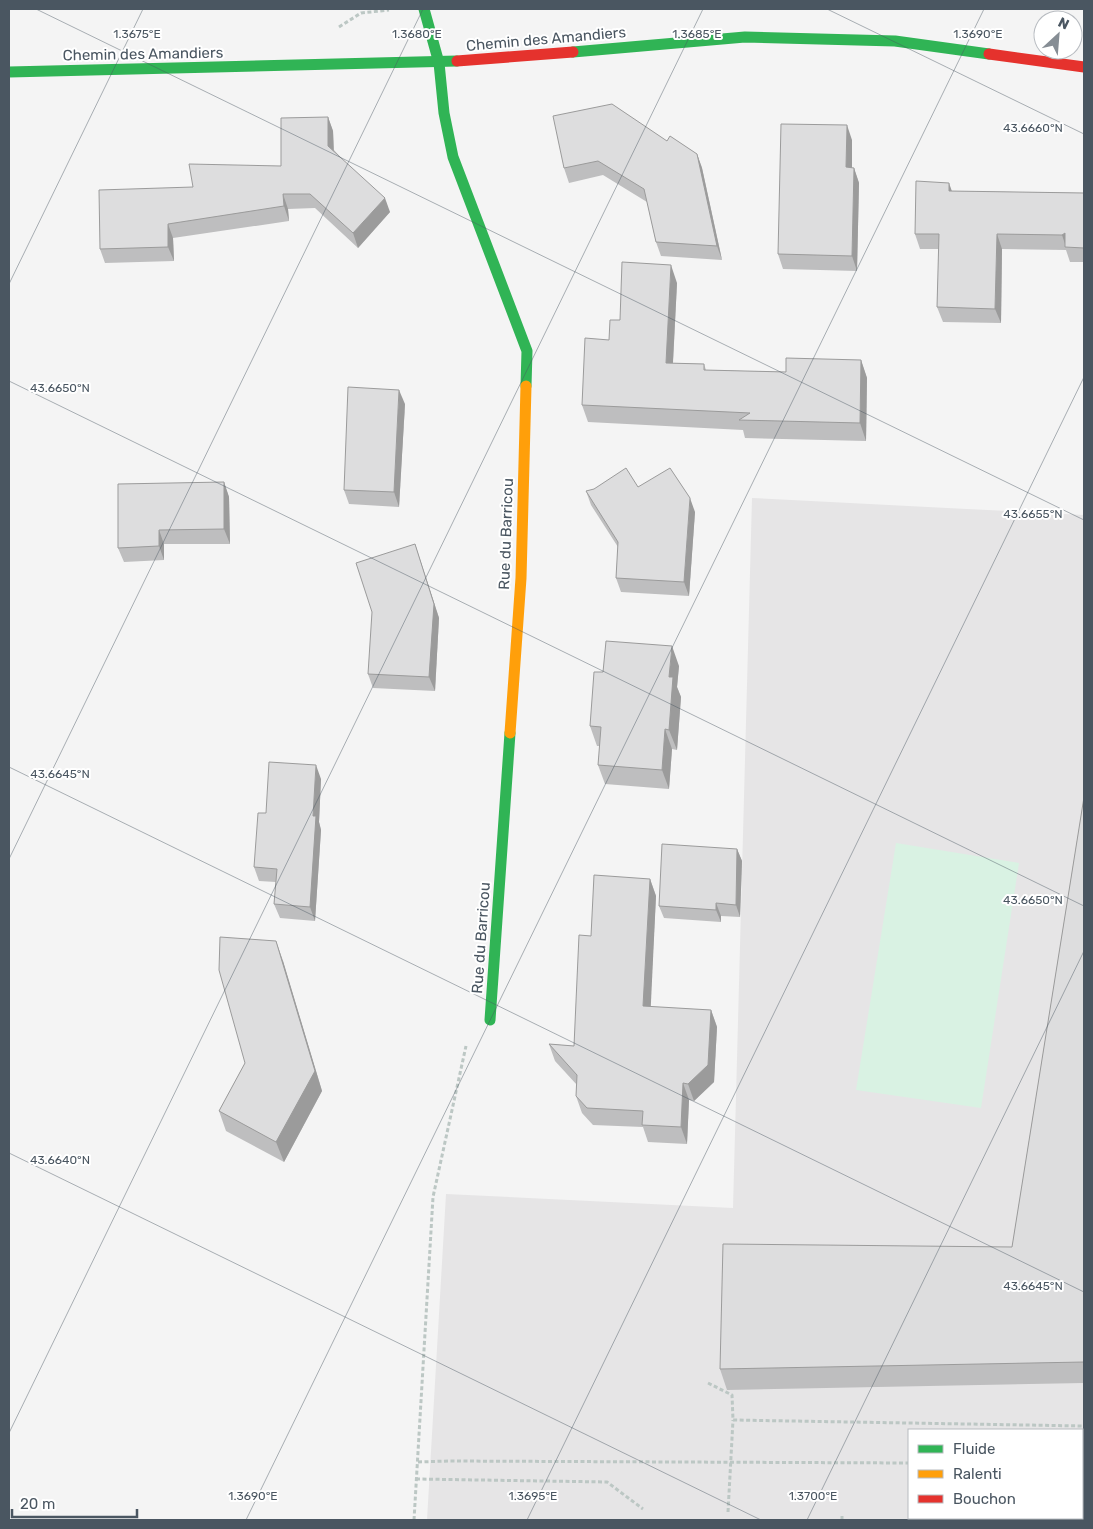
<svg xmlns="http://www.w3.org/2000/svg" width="1093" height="1529" viewBox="0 0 1093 1529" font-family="Rubik,sans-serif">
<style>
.education{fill:#e6e5e6;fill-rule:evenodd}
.green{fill:#d9f2e3}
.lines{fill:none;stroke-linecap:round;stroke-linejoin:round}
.path{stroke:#bcc7c4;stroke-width:3;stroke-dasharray:4 2.5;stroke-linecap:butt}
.lane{stroke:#ced0d2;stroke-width:21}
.fast{stroke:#30b455;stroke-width:11}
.slow{stroke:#ff9f0a;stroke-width:11}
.jam{stroke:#e5322d;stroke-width:11}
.wall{fill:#bebebf}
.shaded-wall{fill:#9b9b9b}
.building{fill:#ddddde;stroke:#9b9b9b}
.ticks{fill:none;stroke:#4a5661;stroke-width:1;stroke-opacity:0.45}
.labels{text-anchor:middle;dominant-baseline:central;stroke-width:4;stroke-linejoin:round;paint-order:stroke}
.street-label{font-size:15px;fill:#4a5661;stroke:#fff}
.ticks-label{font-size:12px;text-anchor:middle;fill:#4a5661;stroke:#fff;stroke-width:4;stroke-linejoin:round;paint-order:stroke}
</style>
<rect width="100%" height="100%" fill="#f4f4f4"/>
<path class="education" d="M 752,498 L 1084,515 L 1084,1520 L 427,1520 L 446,1194 L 733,1208 ZM 909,1430 L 1082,1430 L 1082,1518 L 909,1518 Z"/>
<polygon class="green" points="896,843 1019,863 981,1108 856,1090"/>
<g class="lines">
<g class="path">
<polyline points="339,27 361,13 389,10"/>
<polyline points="708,1383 732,1395 733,1420 1084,1426"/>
<polyline points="418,1462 449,1461 909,1463"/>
<polyline points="1082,1465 1084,1465"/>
<polyline points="416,1479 607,1482 643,1509"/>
<polyline points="728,1512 733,1420"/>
<polyline points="414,1520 433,1197 466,1046"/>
<polyline points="842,1520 842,1514"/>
</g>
<polyline class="lane" points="1037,1518 1037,1520"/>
<g class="fast">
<polyline points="424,9 439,63 444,113 453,157 527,351 526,386"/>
<polyline points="573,52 745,37 895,41 989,54"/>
<polyline points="9,72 457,61"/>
<polyline points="490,1020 510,733"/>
</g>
<polyline class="slow" points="510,733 521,578 526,386"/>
<g class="jam">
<polyline points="989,54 1084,67"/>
<polyline points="457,61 573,52"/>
</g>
</g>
<g class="wall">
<polygon points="328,117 333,131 334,150 390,212 358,248 315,208 288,209 289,221 173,238 174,261 105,263 100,249 193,187 281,166"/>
<polygon points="852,140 852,168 854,168 859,183 857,271 783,269 778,254"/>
<polygon points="667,141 697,154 702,168 722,260 661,256 656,242 647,202 603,175 569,183 564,168"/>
<polygon points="952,191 1084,193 1084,262 1070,262 1066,250 1002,249 1001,323 943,322 937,307 939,249 920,249 915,234"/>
<polygon points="677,283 673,363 704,364 706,370 786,372 861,360 867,378 866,441 745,438 743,430 588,422 582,405 609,340 620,320"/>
<polygon points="405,404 399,507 349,504 344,490"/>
<polygon points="224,482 229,497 230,544 164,544 164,560 124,562 118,548"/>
<polygon points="638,487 695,512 689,596 621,592 616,578 618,547 591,505 586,491"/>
<polygon points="415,544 439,618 435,691 373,688 368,674"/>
<polygon points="679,666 677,687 681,697 677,750 672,749 669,789 605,784 598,765 600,746 597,746 590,726 603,672"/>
<polygon points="321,779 319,822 321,830 315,921 280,918 274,904 276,882 259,881 254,867 266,813"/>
<polygon points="1084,797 1084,1383 727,1390 720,1369 1012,1247"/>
<polygon points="737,849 742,861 740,917 721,916 721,922 664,918 659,906"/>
<polygon points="650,879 656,896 650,1007 711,1010 717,1027 714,1082 694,1101 689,1100 687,1144 648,1142 643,1127 593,1125 582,1113 576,1096 577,1085 555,1061 549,1044 574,1046 591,936"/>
<polygon points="283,961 322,1091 284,1162 226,1131 219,1111 245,1063"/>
</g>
<g class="shaded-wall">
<polygon points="328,117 333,131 334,160 328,146"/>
<polygon points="847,125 852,140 852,182 846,167"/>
<polygon points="697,154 702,168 722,260 717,246"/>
<polygon points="854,168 859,183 857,271 852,256"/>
<polygon points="949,183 954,197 949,191"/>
<polygon points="283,194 288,209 289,221 284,206"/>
<polygon points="385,198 390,212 358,248 353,233"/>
<polygon points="168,224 173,238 174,261 168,247"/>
<polygon points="1065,233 1066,247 1062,235"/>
<polygon points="997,234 1002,249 1001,323 995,309"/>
<polygon points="671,265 677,283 672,380 666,363"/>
<polygon points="861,360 867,378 866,441 860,423"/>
<polygon points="399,390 405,404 399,507 394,492"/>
<polygon points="224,482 229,497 230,544 224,529"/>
<polygon points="690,498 695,512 689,596 684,582"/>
<polygon points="159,530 164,544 164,560 159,546"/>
<polygon points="415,544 439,618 435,691 429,677"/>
<polygon points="672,646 679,666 677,687 681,697 677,750 669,730 669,677"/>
<polygon points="665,729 672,749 669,789 662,770"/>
<polygon points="316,765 321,779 319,822 321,830 315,921 310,907 313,816"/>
<polygon points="737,849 742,861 740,917 736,905"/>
<polygon points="650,879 656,896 650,1023 643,1006"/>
<polygon points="716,903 721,916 721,922 716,910"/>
<polygon points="276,941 283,961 322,1091 284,1162 276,1142"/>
<polygon points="711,1010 717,1027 714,1082 694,1101 688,1084"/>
<polygon points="683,1083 689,1100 687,1144 681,1127"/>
</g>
<g class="building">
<polygon points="612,104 667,141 670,136 697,154 717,246 656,242 644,189 598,161 564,168 553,116"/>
<polygon points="328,117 328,146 385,198 353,233 310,194 283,194 284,206 168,224 168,247 100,249 99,190 193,187 189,164 281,166 281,118"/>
<polygon points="781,124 847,125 846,167 854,168 852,256 778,254"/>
<polygon points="916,181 949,183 949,191 1084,193 1084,248 1065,247 1065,233 1062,235 997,234 995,309 937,307 939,234 915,234"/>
<polygon points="622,262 671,265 666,363 704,364 704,370 786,372 786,358 861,360 860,423 739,420 750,413 582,405 585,338 609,340 610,320 620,320"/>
<polygon points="348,387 399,390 394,492 344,490"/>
<polygon points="626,468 638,487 670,468 690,498 684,582 616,578 618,542 586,491 594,489"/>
<polygon points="224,482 224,529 159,530 159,546 118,548 118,484"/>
<polygon points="415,544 434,604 429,677 368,674 372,612 356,563"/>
<polygon points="606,641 672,646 669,677 673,677 669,730 665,729 662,770 598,765 601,727 590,726 594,672 603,672"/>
<polygon points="269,762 316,765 313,816 316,816 310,907 274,904 277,869 254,867 258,813 266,813"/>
<polygon points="1084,797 1084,1362 720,1369 723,1244 1012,1247"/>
<polygon points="662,844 737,849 736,905 716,903 716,910 659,906"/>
<polygon points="594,875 650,879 643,1006 711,1010 708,1065 688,1084 683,1083 681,1127 642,1125 643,1111 587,1108 576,1096 577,1075 549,1044 574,1046 579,935 591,936"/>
<polygon points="220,937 276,941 315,1071 276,1142 219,1111 245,1063 219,970"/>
</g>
<path class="ticks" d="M 36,9 L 1084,520M 827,9 L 1084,134M 9,284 L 143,9M 9,381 L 1084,906M 9,767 L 1084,1292M 9,859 L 423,9M 9,1153 L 761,1520M 9,1433 L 703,9M 246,1520 L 984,9M 527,1520 L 1084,377M 807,1520 L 1084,951"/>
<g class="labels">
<g class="street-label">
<text transform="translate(546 39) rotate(-5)">Chemin des Amandiers</text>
<text transform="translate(143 54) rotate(-1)">Chemin des Amandiers</text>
<text transform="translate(506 534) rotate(-88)">Rue du Barricou</text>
<text transform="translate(481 938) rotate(-86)">Rue du Barricou</text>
</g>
</g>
<g class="ticks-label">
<text x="137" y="38">1.3675°E</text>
<text x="417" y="38">1.3680°E</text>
<text x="697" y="38">1.3685°E</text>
<text x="978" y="38">1.3690°E</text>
<text x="1033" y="132">43.6660°N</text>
<text x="60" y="392">43.6650°N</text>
<text x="1033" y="518">43.6655°N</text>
<text x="60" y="778">43.6645°N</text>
<text x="1033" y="904">43.6650°N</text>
<text x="60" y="1164">43.6640°N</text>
<text x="1033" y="1290">43.6645°N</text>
<text x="253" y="1500">1.3690°E</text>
<text x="533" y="1500">1.3695°E</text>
<text x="813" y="1500">1.3700°E</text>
</g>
<rect width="1093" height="1529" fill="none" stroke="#4a5661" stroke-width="20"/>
<rect x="908" y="1429" width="175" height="90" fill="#ffffff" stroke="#b7bbc0"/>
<rect x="918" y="1445" width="25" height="8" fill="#30b455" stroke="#b7bbc0"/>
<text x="953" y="1454" font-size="15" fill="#4a5661">Fluide</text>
<rect x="918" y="1470" width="25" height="8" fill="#ff9f0a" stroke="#b7bbc0"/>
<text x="953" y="1479" font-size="15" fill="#4a5661">Ralenti</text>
<rect x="918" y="1495" width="25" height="8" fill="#e5322d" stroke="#b7bbc0"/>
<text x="953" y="1504" font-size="15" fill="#4a5661">Bouchon</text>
<g transform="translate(1058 35) rotate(26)"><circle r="24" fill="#ffffff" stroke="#b7bbc0"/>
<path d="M0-4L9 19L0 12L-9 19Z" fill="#868d94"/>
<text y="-8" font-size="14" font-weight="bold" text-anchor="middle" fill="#4a5661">N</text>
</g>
<path d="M12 1509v8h125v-8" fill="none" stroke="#4a5661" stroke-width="2.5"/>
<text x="20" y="1509" font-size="15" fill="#4a5661" stroke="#ffffff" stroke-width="4" paint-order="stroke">20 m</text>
</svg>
